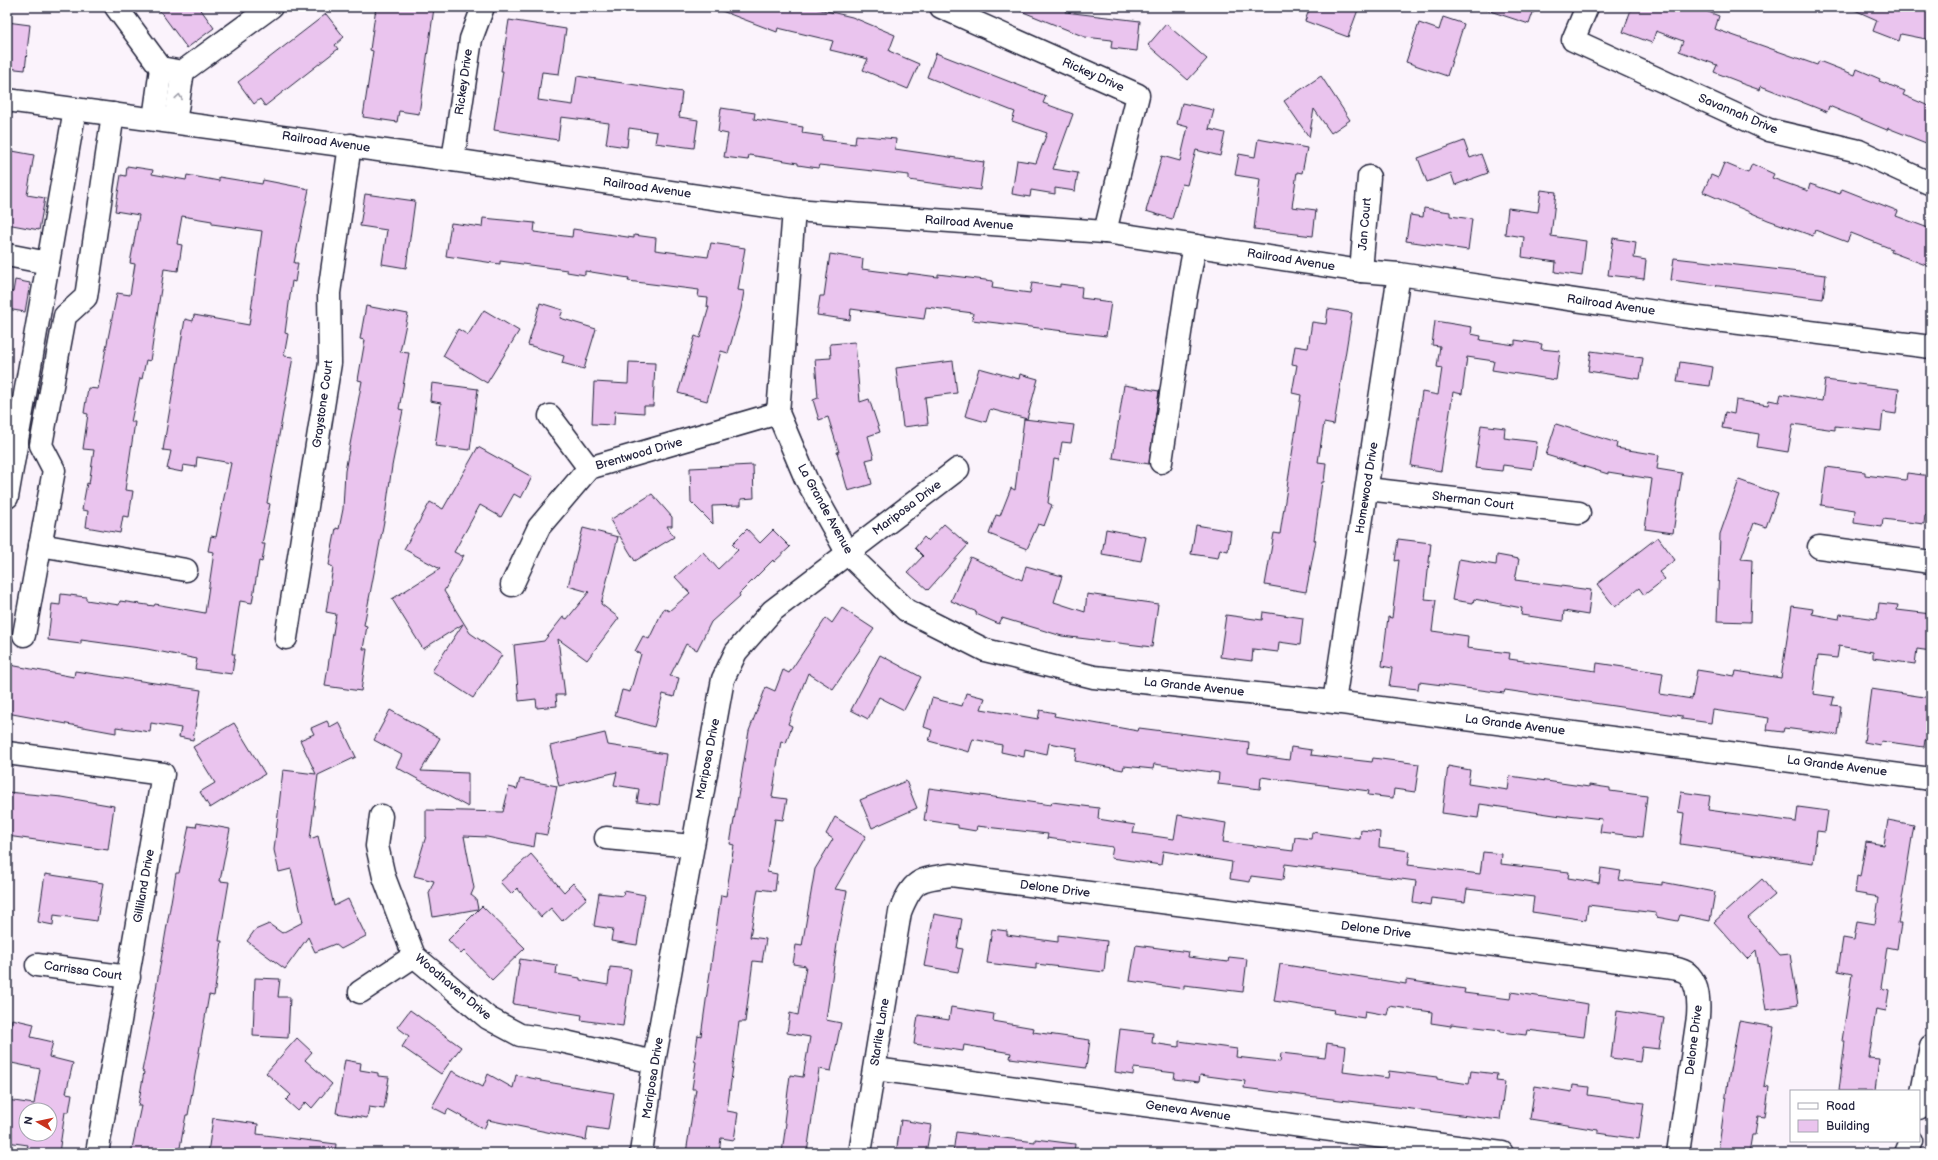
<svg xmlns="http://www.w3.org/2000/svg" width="1938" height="1160" viewBox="0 0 1938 1160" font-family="'Balsamiq Sans',sans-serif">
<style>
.building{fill:#eac4ee;stroke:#22223b;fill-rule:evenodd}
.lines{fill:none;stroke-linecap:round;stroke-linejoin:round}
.minor-casing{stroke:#22223b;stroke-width:25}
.minor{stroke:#fff;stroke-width:22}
.oneway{stroke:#9c9ca7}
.labels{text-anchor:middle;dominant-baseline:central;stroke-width:3.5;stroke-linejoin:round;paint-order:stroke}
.street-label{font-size:12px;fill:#22223b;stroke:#fff}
</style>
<rect width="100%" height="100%" fill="#fbf3fc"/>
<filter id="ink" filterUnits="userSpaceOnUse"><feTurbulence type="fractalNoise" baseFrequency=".025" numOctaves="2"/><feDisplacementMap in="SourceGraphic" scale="8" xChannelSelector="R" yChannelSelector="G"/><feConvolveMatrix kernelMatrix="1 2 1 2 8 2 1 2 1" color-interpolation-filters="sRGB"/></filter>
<g filter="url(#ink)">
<g class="building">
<polygon points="157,7 199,7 214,28 187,48"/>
<polygon points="376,7 434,8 419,114 399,111 397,122 363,117 373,51 370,50"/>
<polygon points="714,7 810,7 852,17 895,35 889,51 919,64 908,89 863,70 868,59 830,50 833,41 778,28 777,32 714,8"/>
<polygon points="1011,7 1067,7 1065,12 1140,21 1137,51 1111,48 1112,40 1085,37"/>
<polygon points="1310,7 1359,7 1348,37 1305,21"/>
<polygon points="1488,7 1535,7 1529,24 1487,10"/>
<polygon points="1632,7 1695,7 1719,16 1715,29 1817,65 1819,61 1855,75 1857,69 1880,79 1879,81 1905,91 1903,95 1931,107 1931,131 1926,143 1888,128 1887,130 1829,106 1827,112 1761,86 1760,90 1740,83 1740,82 1714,72 1717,65 1679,51 1683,41 1656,31 1652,43 1623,32"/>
<polygon points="1848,7 1919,7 1931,9 1931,40 1901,34 1899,41 1873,31 1877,20"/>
<polygon points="326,14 344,37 335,45 338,49 265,106 260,99 254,104 238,82"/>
<polygon points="1443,17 1464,24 1447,76 1406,62 1419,23 1439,30"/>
<polygon points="509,20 566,29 559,74 542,72 538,100 573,105 577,76 682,92 679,117 698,120 694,148 655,143 657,132 629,128 627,147 606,144 609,123 561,117 558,140 494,130 503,71 501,71"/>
<polygon points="7,22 30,25 25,70 7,68"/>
<polygon points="1166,24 1207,59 1188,80 1148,45"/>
<polygon points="936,53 1046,96 1043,103 1073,114 1053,169 1078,173 1075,191 1055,188 1055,194 1031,190 1030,197 1012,194 1017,160 1036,163 1047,133 1012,121 1015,112 927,77"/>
<polygon points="1321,76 1350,120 1331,133 1314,109 1309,137 1284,101"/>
<polygon points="1182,103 1214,110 1209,129 1225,133 1220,156 1196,150 1187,185 1182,184 1172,219 1146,211 1162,156 1180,161 1188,127 1177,124"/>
<polygon points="721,108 755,113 754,119 803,127 802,133 823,136 822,140 855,144 856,135 896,139 895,149 984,162 980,190 909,180 909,175 819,165 818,168 798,165 798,163 749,155 748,160 724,157 728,134 718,132"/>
<polygon points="1258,139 1307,148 1302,173 1297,172 1292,207 1316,210 1313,236 1254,229 1260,179 1235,175 1239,154 1255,157"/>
<polygon points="1464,141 1470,158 1481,154 1488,173 1455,185 1451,173 1427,182 1418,158"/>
<polygon points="7,150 34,155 27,195 45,198 39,230 7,224"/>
<polygon points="1724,163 1748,173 1752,164 1774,174 1772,178 1808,191 1810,184 1840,194 1842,189 1898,211 1896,216 1931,229 1931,267 1891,252 1892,249 1851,233 1847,242 1815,230 1813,236 1768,220 1703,192 1711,175 1718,178"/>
<polygon points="127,166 153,170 152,174 186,180 187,175 219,181 219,177 262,184 263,180 309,189 294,263 298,263 295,282 292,281 285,333 288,334 284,356 293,357 267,503 270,504 262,544 265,544 262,562 259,561 252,603 240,601 232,654 235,654 232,674 195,669 197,659 147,649 81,640 81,644 48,640 52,604 60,605 61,594 86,597 86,600 119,605 120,601 154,606 155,604 205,613 214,552 208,551 211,536 216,537 231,463 197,457 196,467 183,465 182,472 167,469 171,451 163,450 185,319 193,321 194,315 249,325 262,231 212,224 212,221 182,216 177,244 182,245 178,271 164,269 150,361 146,360 142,379 140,378 131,422 135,422 125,490 133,491 129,517 123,516 120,533 86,527 88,511 82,510 87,483 89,484 94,450 83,449 88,414 84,413 88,388 98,389 117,293 130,295 135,264 130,263 139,215 115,211 121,175 126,176"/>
<polygon points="1541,190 1556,192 1551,236 1586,241 1582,276 1555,272 1556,262 1522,257 1524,237 1505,234 1508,208 1538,212"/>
<polygon points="365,194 415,201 406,268 382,264 387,230 360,226"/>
<polygon points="1424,208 1450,212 1450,216 1472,219 1468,250 1406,241 1410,215 1423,217"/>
<polygon points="483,218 535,223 534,232 572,237 573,229 634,238 634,235 656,238 655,250 708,257 711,243 745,248 738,290 744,291 741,309 728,353 721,351 707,401 678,393 695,336 700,338 709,307 707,307 708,298 698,297 699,290 628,281 629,278 585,271 585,275 567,272 567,270 500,261 500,264 446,256 451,223 482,227"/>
<polygon points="1613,238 1636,242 1634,258 1646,260 1644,279 1608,275"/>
<polygon points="830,254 863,259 862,269 908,275 908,273 938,277 938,274 993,281 992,288 1030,293 1032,283 1060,287 1060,284 1082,287 1081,298 1111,302 1106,336 972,320 973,313 926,307 924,319 851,309 850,320 817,315 820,296 824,296"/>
<polygon points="1674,258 1826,275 1823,299 1671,280"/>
<polygon points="15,280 30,283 25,312 7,309 7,291 13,292"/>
<polygon points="540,303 563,310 560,318 596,329 584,369 562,363 564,356 528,345"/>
<polygon points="366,306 408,314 400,352 409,353 399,409 403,410 392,466 385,516 364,625 367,626 363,649 367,649 361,691 325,686 336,614 326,612 333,567 329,565 336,528 339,529 343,509 345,471 362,381 358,380 365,340 360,339"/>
<polygon points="1328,309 1352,313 1334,425 1324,423 1318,462 1326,463 1324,482 1322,482 1314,540 1316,540 1306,592 1265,585 1274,533 1280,534 1301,395 1292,393 1297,365 1292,364 1295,346 1308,348 1312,322 1326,324"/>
<polygon points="484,310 519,331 487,383 443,356 458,329 468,335"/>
<polygon points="1435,321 1472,327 1471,334 1481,336 1480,340 1515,345 1515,340 1542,344 1541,349 1560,351 1556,380 1492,370 1494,361 1467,357 1462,394 1453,392 1441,471 1411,466 1422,392 1438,395 1442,368 1437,367 1440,346 1432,345"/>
<polygon points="855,342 860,402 869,399 880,432 868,436 874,458 866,460 872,484 848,491 837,452 839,452 828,417 819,420 813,400 818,398 815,359 831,358 830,344"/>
<polygon points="1591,351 1643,358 1640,379 1588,371"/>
<polygon points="953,361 957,393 925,397 928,424 903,427 896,368"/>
<polygon points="629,362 655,363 653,406 644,406 644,413 615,411 614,425 592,424 594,382 628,384"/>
<polygon points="1680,362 1713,367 1710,386 1677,382"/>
<polygon points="979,368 1019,379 1020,374 1038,379 1027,419 990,409 986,422 965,416"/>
<polygon points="1825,380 1899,389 1896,414 1883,412 1881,431 1835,426 1835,430 1793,424 1788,452 1757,447 1759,434 1722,428 1725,412 1734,414 1736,400 1768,405 1769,400 1779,402 1781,394 1822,401"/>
<polygon points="432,383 478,389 470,450 435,446 441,403 430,401"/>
<polygon points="1124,385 1159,391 1149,464 1113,458"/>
<polygon points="1024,419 1074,425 1071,443 1062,442 1059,460 1054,459 1048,503 1052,505 1044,526 1038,524 1027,549 989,534 996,515 1000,516 1011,488 1015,490"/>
<polygon points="1556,424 1617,443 1616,448 1659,455 1657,469 1682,473 1673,533 1645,529 1652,479 1608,472 1608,474 1546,455"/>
<polygon points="1481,425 1505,428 1504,438 1537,442 1533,469 1503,465 1502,471 1475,468"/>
<polygon points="478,447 532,477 521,498 514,494 501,517 480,505 454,552 462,556 464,555 444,591 470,633 502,655 473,698 432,671 463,624 423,649 392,599 440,569 404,549 430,502 443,509"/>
<polygon points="753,465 754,498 741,499 741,505 712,506 713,524 691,502 690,468"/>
<polygon points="1826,467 1865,472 1865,475 1906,480 1907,473 1931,476 1931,516 1925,515 1924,524 1883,519 1882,527 1854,523 1855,510 1821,505"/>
<polygon points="1739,480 1778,494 1766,527 1754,523 1741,559 1752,560 1750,622 1717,621 1720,534"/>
<polygon points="652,494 672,517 672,526 667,526 674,537 635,561 610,520"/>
<polygon points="944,524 968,545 928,590 908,572 923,556 915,548 924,537 928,541"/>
<polygon points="1196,525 1231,531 1228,551 1220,549 1218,558 1191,554"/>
<polygon points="583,528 618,537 601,604 619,618 587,660 558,639 565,695 556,695 557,706 537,708 536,699 519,701 514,645 544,641 563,617 567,619 589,592 568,586"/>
<polygon points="747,529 760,543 773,530 790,547 774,562 773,560 739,594 740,596 711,622 697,650 686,644 670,676 679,678 674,697 663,694 654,727 615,716 622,690 630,692 641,654 635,651 643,636 649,639 664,608 669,611 690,593 675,577 703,552 718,569 738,550 732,544"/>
<polygon points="1106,529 1146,537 1141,561 1102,554"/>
<polygon points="1658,537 1675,560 1659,572 1665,579 1644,595 1639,588 1615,607 1597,584"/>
<polygon points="1398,539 1431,543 1425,599 1436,600 1432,631 1468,636 1467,648 1510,653 1509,659 1596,671 1597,663 1663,673 1660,694 1692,699 1697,670 1735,676 1736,671 1781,678 1792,606 1813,609 1812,614 1839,619 1840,614 1877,619 1879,603 1898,605 1897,610 1931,614 1931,651 1917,649 1915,664 1873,658 1873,652 1839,646 1837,658 1818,656 1813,694 1834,697 1832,705 1841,706 1838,735 1784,728 1783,732 1767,730 1769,718 1713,710 1711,723 1682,719 1682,716 1505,690 1504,693 1419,682 1418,689 1389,686 1392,668 1382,666 1388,617 1392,618 1399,560 1395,561"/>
<polygon points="1497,555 1519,559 1515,580 1591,590 1588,615 1564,611 1563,621 1521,615 1522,608 1474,599 1473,603 1452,600 1459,559 1496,565"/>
<polygon points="970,557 1022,580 1026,566 1062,576 1054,602 1085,612 1087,594 1158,604 1152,647 1062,636 1002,618 999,624 976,614 977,612 951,601"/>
<polygon points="842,608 874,629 833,689 808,673 788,724 792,726 786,743 781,741 772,797 787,799 783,820 775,819 767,872 777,874 775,891 758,889 750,937 766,939 762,962 753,961 745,1022 739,1022 727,1111 738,1113 734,1140 721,1138 719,1153 686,1153 696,1089 692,1089 696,1062 694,1061 698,1035 701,1036 721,895 726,896 734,845 730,844 749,731 766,687 775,691 783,670 789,673 826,618 832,623"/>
<polygon points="1263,612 1303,618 1300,645 1279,642 1278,652 1253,649 1252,661 1220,657 1226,615 1262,620"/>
<polygon points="880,655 921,677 904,710 879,697 868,719 851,710"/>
<polygon points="10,665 74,677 75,671 201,690 193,740 179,737 181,728 151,723 150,732 116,727 116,733 7,713 7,681"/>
<polygon points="1871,689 1931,698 1931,741 1925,740 1924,747 1881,741 1880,745 1864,742"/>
<polygon points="966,693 985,698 981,709 1038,719 1040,710 1055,713 1054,716 1138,731 1139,728 1249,742 1248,754 1289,760 1291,747 1312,750 1311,755 1372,762 1373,758 1419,764 1415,792 1394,789 1393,798 1368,795 1369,791 1261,777 1260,789 1218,784 1219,773 1154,764 1153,769 1124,766 1123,770 1075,761 1077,748 1049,743 1047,754 1025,749 1024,757 1001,752 1002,745 973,739 969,752 929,741 932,730 924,727 932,698 962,706"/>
<polygon points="390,710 440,738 421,771 468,773 468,807 396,767 402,755 374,740"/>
<polygon points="327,721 330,727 339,722 356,757 318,775 310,839 318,836 334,906 348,899 366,936 341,949 335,944 315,952 308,937 285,969 247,941 255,930 269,924 282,933 303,922 291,869 279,872 274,850 283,770 316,774 300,740 314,734 311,728"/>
<polygon points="234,723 265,774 210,808 200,792 215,783 193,747"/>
<polygon points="605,733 608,745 666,754 659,805 637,802 639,789 614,785 617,772 559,786 550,746"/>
<polygon points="1448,766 1470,770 1468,784 1508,790 1510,776 1589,787 1589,785 1610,788 1610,791 1647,796 1642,837 1600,832 1602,819 1568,815 1568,817 1480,804 1478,818 1442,813"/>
<polygon points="520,779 557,786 547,835 536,833 534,847 487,837 464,836 474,888 471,895 476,899 478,909 433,917 429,893 434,881 414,876 426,836 426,810 503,812 509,787 517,789"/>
<polygon points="906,781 917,808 872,828 860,800"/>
<polygon points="929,788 1051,805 1052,802 1099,808 1098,819 1135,825 1133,833 1174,839 1178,815 1226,823 1223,842 1293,851 1295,837 1311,839 1312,832 1360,839 1361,830 1380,832 1379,847 1410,851 1408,865 1480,874 1483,852 1502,854 1501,864 1569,872 1568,878 1599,883 1601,868 1621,871 1619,880 1662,885 1662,882 1715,892 1710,921 1680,915 1678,921 1656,917 1656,913 1588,905 1586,920 1532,912 1534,897 1467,889 1465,902 1431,898 1430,905 1413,902 1416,881 1285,864 1283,880 1251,876 1250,882 1230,879 1232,862 1163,851 1161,865 1111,858 1113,847 1047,838 1048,834 977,826 976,831 958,828 958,825 924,820"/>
<polygon points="7,792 62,797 114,806 108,850 7,836"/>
<polygon points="1681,792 1710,796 1708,810 1796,822 1798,807 1828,811 1825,832 1817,831 1813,863 1680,844 1684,813 1678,812"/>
<polygon points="835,817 866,836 835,889 847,891 838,937 826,1020 841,1023 831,1071 819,1069 807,1153 782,1153 786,1123 784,1122 790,1075 803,1077 810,1037 787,1033 790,1013 798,1015 806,966 793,964 796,945 802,946 815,869 833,839 826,834"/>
<polygon points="1888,820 1914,825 1898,924 1901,924 1897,949 1887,947 1881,988 1889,990 1886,1011 1876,1009 1869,1058 1879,1059 1875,1091 1839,1091 1845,1041 1842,1041 1852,974 1838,971 1843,938 1854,940 1857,921 1875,924 1879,897 1855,893 1857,876 1860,877 1866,842 1884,845"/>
<polygon points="197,823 230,829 220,881 229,882 219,941 222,941 214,996 209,995 188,1115 186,1115 179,1153 131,1153 141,1106 138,1106 144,1072 142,1071 154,1012 152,1012 176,873 179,873 189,826 196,827"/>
<polygon points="531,854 564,892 573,883 587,898 562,921 551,908 541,917 517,888 511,894 500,882"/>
<polygon points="45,874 103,883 97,921 54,915 53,925 38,922"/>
<polygon points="1762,879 1775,895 1748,918 1780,955 1790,954 1798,1005 1766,1010 1756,950 1747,959 1714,922"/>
<polygon points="624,891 645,895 637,945 611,941 613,929 594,926 599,893 623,896"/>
<polygon points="482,906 525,948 492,980 464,951 461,954 448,940"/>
<polygon points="934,914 962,919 957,948 963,949 958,972 924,966"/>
<polygon points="992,929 1007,931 1007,935 1058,942 1058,935 1107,941 1104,972 1036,964 1036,969 987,963"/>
<polygon points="1136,945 1189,952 1188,957 1228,962 1229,957 1247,959 1243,992 1184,985 1184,989 1130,981"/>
<polygon points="520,959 557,965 556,974 580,978 580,980 608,985 610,967 631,969 623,1026 581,1020 582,1015 513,1004"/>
<polygon points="1280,964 1406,984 1406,980 1465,989 1464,993 1510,999 1511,992 1588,1004 1584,1037 1527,1030 1526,1035 1500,1032 1501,1030 1451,1024 1451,1026 1431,1023 1432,1012 1389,1006 1387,1015 1365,1011 1364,1018 1333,1013 1334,1010 1274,1001"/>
<polygon points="255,978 280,979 278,997 290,997 288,1038 253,1036"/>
<polygon points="951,1007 994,1014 993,1021 1034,1028 1033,1032 1090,1040 1086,1068 1010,1058 1011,1053 964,1045 963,1051 914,1044 918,1015 949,1020"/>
<polygon points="410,1010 461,1047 441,1074 402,1047 409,1036 397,1027"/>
<polygon points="1617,1011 1664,1018 1659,1049 1642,1047 1640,1062 1611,1058"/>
<path d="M 12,1019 L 34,1024 L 31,1037 L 53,1042 L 49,1057 L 73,1063 L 66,1093 L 72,1094 L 69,1112 L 65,1112 L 59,1153 L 26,1153 L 28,1145 L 7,1142 L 7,1100 L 34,1104 L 40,1069 L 7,1062 L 7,1042 ZM 26,1110 L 50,1110 L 50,1134 L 26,1134 Z"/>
<polygon points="1739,1021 1774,1027 1764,1086 1769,1087 1765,1117 1758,1116 1755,1135 1752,1135 1749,1153 1718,1153 1728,1081"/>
<polygon points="1120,1029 1153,1033 1152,1043 1179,1047 1179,1041 1237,1049 1236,1057 1280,1062 1281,1053 1325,1058 1327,1043 1346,1046 1343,1072 1388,1078 1389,1071 1437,1077 1437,1079 1469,1084 1471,1071 1497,1074 1496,1081 1505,1082 1500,1120 1244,1088 1245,1081 1200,1075 1199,1082 1174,1079 1175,1073 1134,1068 1133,1075 1115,1072"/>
<polygon points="297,1038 312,1052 305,1060 332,1084 312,1108 306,1102 298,1111 286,1100 291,1095 266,1073"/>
<polygon points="345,1060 361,1063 360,1070 378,1073 378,1076 389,1077 384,1109 369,1107 367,1118 336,1113"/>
<polygon points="452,1071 483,1087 488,1074 513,1088 516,1075 541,1080 541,1081 614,1093 608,1130 588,1127 586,1140 488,1120 484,1129 448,1109 446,1114 432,1107"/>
<polygon points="1573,1085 1589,1087 1588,1095 1644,1103 1639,1139 1598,1133 1598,1130 1530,1119 1535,1086 1572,1092"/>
<polygon points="213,1118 258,1124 257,1134 336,1144 335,1153 245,1153 228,1150 227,1153 208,1153"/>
<polygon points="901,1120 931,1125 926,1153 896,1153"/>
<polygon points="956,1132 1035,1142 1035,1139 1075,1144 1074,1153 953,1153"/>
</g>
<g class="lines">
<g class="minor-casing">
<g id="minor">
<polyline points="116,7 161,68 182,72 271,7"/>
<polyline points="941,7 1138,95 1105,232"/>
<polyline points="1587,7 1573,40 1769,130 1859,151 1931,184"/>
<polyline points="7,100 453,160 794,210 1105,232 1361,271 1399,274 1683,316 1931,347"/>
<polyline points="154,119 161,68"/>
<polyline points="175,122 183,71"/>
<polyline points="453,160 471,39 483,7"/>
<polyline points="794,210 778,413 806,479 848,554 906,610 985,650 1094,677 1334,702 1931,779"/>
<polyline points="7,255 48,263"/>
<polyline points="1361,271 1369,177"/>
<polyline points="550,416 589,468"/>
<polyline points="1161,462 1186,292 1195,246"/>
<polyline points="1367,489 1579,513"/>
<polyline points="7,497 75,109"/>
<polyline points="40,545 186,570"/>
<polyline points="1819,547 1931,562"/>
<polyline points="512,585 539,527 589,468 778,413"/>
<polyline points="24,635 54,470 41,445 65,316 86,297 113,114"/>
<polyline points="286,638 330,363 329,293 350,145"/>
<polyline points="1334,702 1399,274"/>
<polyline points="7,753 163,774 97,1153"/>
<polyline points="381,816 377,846 384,877 414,956 488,1018 520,1035 561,1041 654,1062"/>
<polyline points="606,838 692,846"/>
<polyline points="37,965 129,977"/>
<polyline points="360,992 414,956"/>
<polyline points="875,1069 1502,1153"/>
<polyline points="1919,1108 1931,1046"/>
<polyline points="641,1153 654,1062 723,679 736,652 772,611 958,469"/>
<path d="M 860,1153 L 900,912 C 913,880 918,879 951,875 L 1665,967 C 1672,968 1684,969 1689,975 C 1699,986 1699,1003 1698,1017 L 1678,1153"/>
<polyline points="1906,1153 1911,1141"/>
</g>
</g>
<use href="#minor" class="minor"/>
</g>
<defs><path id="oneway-chevron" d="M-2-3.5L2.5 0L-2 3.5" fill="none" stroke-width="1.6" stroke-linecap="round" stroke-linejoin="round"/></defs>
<use class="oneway" href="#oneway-chevron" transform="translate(179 97) rotate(-81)"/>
</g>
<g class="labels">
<g class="street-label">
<text transform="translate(1093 75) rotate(24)">Rickey Drive</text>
<text transform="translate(464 82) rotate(-82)">Rickey Drive</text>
<text transform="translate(1738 114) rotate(23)">Savannah Drive</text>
<text transform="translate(326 142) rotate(8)">Railroad Avenue</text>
<text transform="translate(647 188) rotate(8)">Railroad Avenue</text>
<text transform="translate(969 223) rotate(4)">Railroad Avenue</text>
<text transform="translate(1365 224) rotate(-85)">Jan Court</text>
<text transform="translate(1291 260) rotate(9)">Railroad Avenue</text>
<text transform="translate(1611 305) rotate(8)">Railroad Avenue</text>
<text transform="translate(323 404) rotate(-82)">Graystone Court</text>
<text transform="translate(639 454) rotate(-16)">Brentwood Drive</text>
<text transform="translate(1367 488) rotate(-81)">Homewood Drive</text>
<text transform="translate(1473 501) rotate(7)">Sherman Court</text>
<text transform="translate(907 508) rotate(-37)">Mariposa Drive</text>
<text transform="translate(825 509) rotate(61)">La Grande Avenue</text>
<text transform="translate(1194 687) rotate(6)">La Grande Avenue</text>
<text transform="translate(1515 725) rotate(7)">La Grande Avenue</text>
<text transform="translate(708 759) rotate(-79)">Mariposa Drive</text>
<text transform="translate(1837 766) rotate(7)">La Grande Avenue</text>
<text transform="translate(144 886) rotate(-80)">Gilliland Drive</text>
<text transform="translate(1055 889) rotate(7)">Delone Drive</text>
<text transform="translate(1376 930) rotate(7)">Delone Drive</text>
<text transform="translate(83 971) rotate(8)">Carrissa Court</text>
<text transform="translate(453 987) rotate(40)">Woodhaven Drive</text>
<text transform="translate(880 1032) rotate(-81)">Starlite Lane</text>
<text transform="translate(1694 1040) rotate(-83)">Delone Drive</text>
<text transform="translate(653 1078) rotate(-81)">Mariposa Drive</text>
<text transform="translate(1188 1111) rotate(8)">Geneva Avenue</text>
</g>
</g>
<rect width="1938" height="1160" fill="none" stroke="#fff" stroke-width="24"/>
<rect x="12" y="12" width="1914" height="1136" fill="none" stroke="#22223b" stroke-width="1.5" filter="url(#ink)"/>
<rect x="1790" y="1090" width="130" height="52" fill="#ffffff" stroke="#a7a7b1"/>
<rect x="1798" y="1103" width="20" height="6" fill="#ffffff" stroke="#a7a7b1"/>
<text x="1826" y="1110" font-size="12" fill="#22223b">Road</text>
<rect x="1798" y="1120" width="20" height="12" fill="#eac4ee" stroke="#a7a7b1"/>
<text x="1826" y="1130" font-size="12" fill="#22223b">Building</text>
<g transform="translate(38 1122) rotate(279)"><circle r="19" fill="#ffffff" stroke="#a7a7b1"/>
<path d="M0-3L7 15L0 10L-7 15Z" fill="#c8321e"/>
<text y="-6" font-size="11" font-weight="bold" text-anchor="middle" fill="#22223b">N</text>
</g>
</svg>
